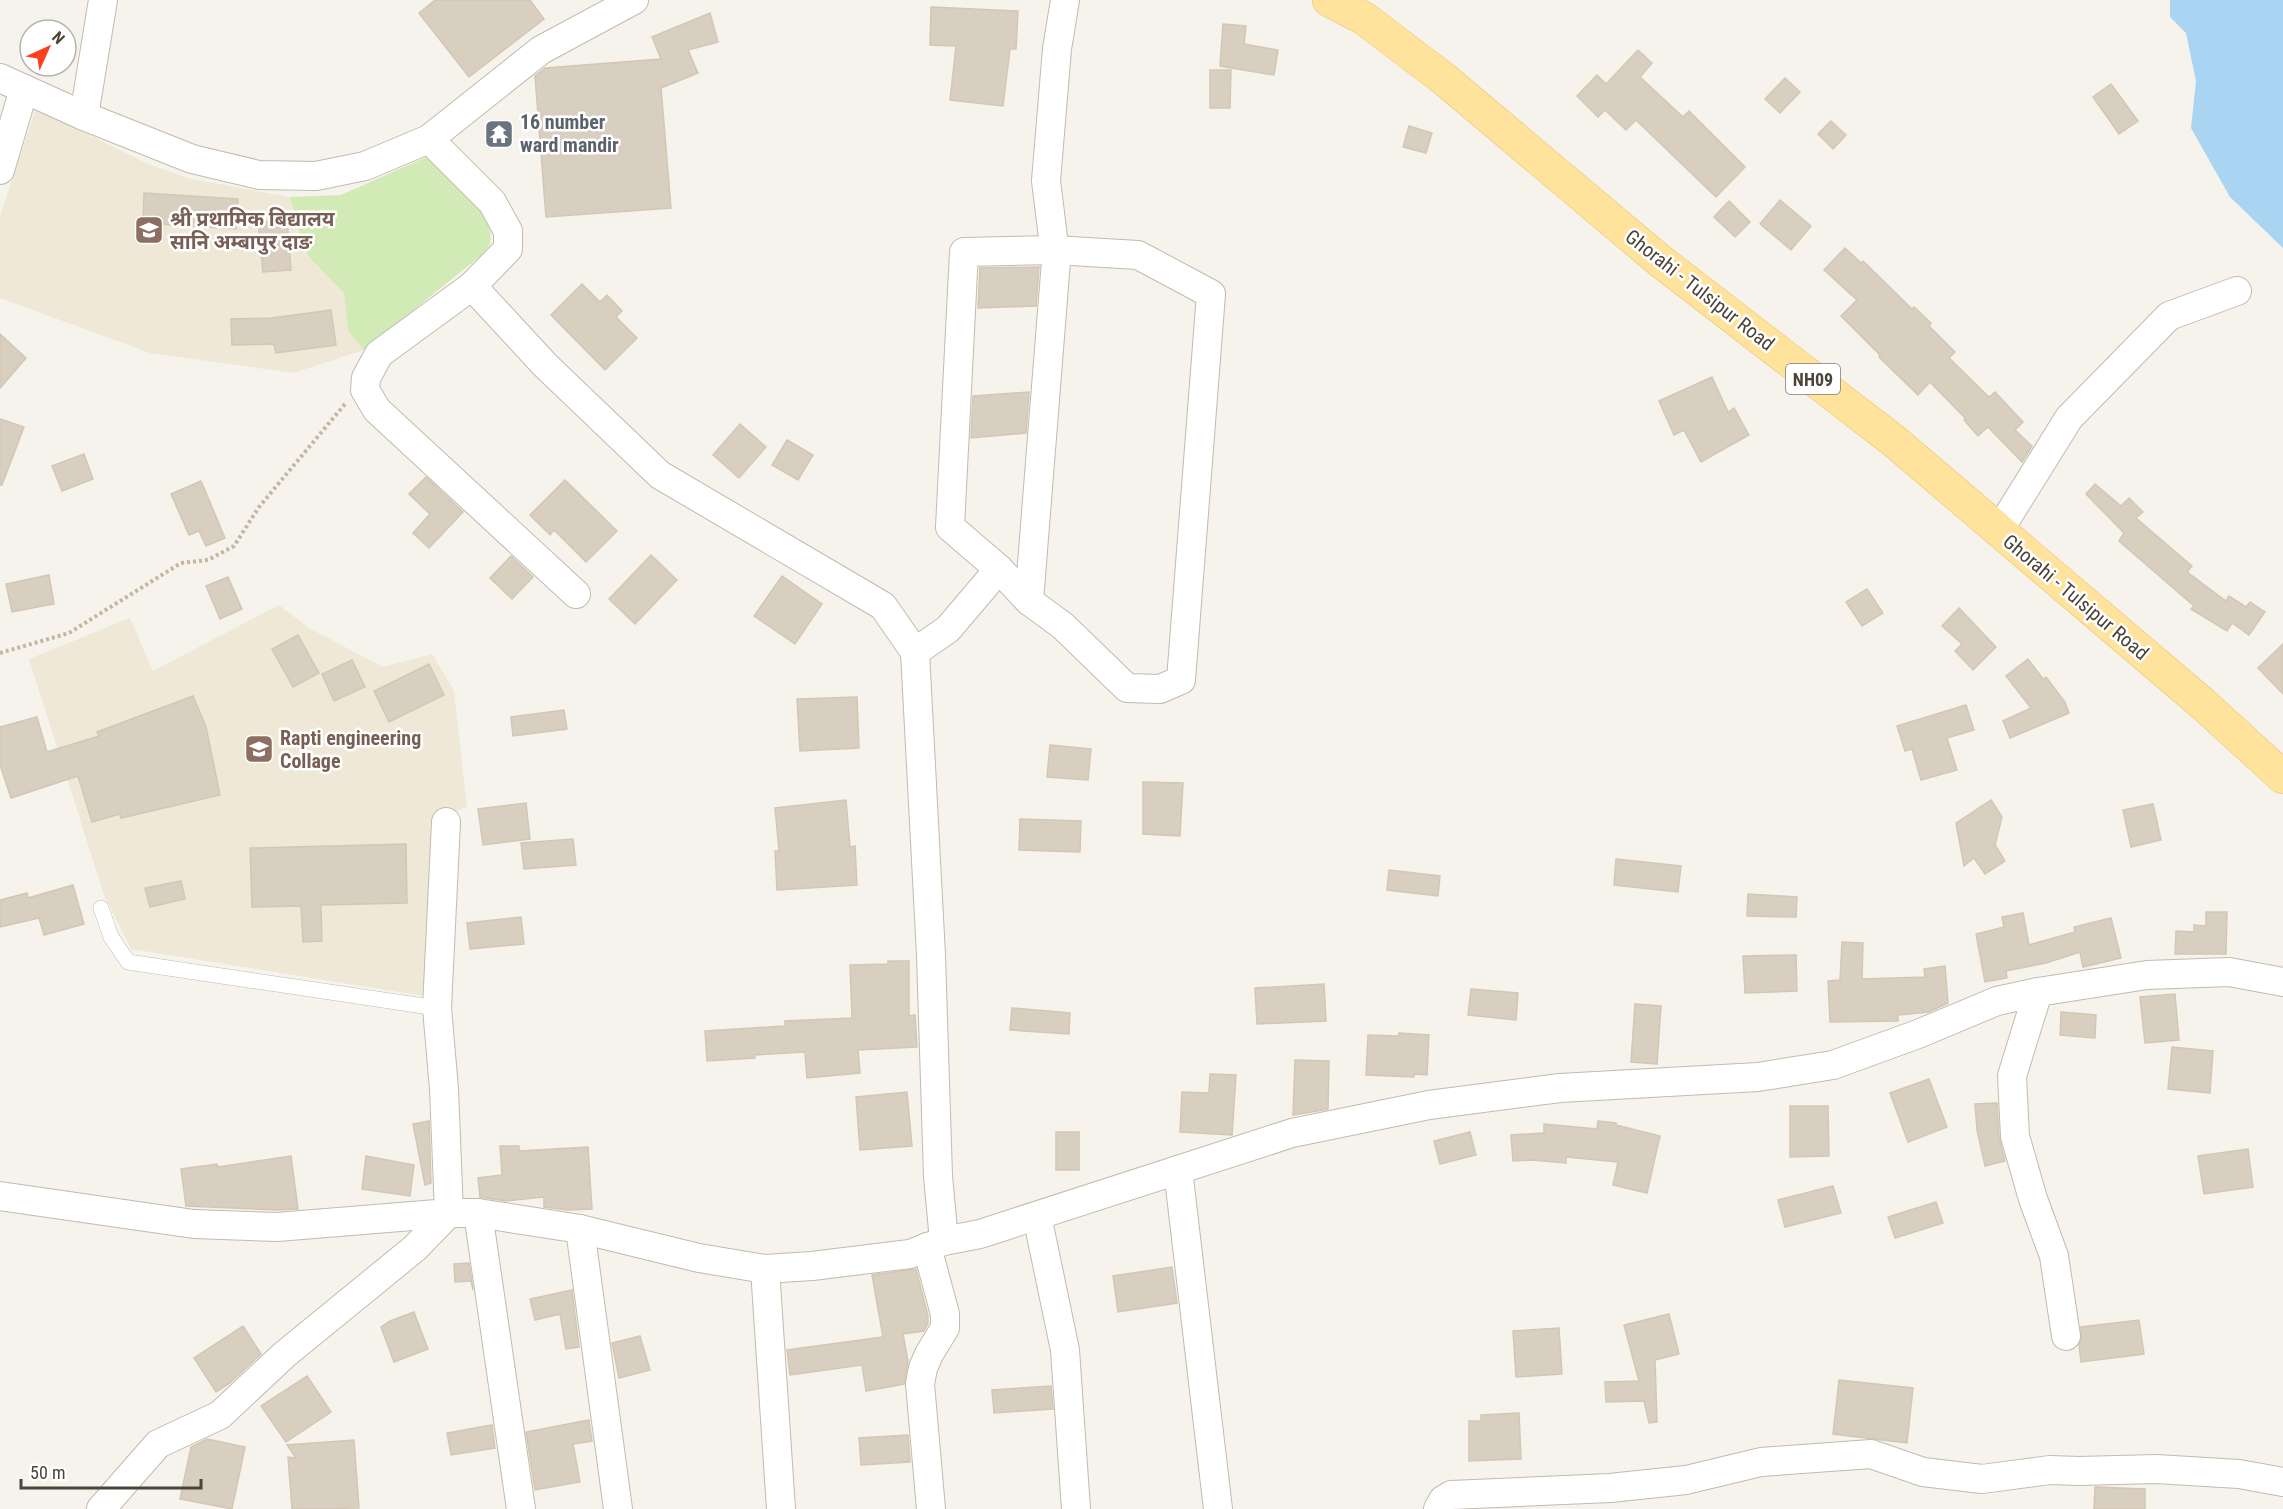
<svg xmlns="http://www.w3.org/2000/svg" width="2283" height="1509" viewBox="0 0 2283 1509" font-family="'Roboto Condensed','Noto Sans Devanagari',sans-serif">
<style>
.education{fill:#efe8d6}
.green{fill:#d2eab5}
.water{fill:#a9d4f2}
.building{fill:#d8cfc1;stroke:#d3c7b4;stroke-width:1.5}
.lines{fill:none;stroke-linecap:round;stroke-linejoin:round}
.lane-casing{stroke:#c2bbae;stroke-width:16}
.street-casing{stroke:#c2bbae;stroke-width:30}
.primary-casing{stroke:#e6c16a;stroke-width:34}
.path{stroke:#c4b79f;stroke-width:4;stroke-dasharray:3 3;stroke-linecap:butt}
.lane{stroke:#fff;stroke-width:15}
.street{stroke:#fff;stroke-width:28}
.primary{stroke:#ffe39c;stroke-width:33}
.labels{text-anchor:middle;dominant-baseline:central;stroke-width:5;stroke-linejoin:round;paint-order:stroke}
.shield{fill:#fff;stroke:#817c74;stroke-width:1.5}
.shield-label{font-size:18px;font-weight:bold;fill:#4b4439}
.worship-label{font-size:20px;font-weight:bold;fill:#5b616d;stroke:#fff;text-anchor:start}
.education-label{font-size:20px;font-weight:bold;fill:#785e54;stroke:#fff;text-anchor:start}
.street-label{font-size:20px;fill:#4b4439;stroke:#fff}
</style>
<rect width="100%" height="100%" fill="#f6f3ec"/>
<g class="education">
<polygon points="36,108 150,165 191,179 290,197 302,245 310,258 344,293 348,331 364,350 293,373 150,353 0,298 0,216"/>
<polygon points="279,605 309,628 383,667 432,654 454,691 467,807 439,817 424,996 131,949 104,895 29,659 130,618 153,671"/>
</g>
<polygon class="green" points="431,155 483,212 491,233 490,244 484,253 364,350 348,331 344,293 310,258 302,245 290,197 341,195"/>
<polygon class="water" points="2170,0 2283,0 2283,248 2230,197 2191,128 2196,81 2186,33 2170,17"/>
<g class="building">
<polygon points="435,0 530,0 544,19 469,77 419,13"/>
<polygon points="931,7 1018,11 1016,49 1010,49 1003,106 950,100 956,46 930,45"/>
<polygon points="710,13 718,42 688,50 698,73 661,88 671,208 546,217 535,76 545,68 661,59 652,37"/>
<polygon points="1223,24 1246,26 1244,44 1278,50 1274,75 1220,66"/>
<polygon points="1638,50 1652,63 1640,77 1683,117 1689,111 1745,167 1716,197 1636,120 1626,130 1605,110 1598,117 1577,96 1597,75 1606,84"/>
<polygon points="1210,70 1231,70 1230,108 1210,108"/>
<polygon points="1785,78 1800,92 1780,113 1765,99"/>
<polygon points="2111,84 2138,121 2119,134 2093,97"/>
<polygon points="1831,121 1846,135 1833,149 1818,134"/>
<polygon points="1409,126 1432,133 1426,153 1403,147"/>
<polygon points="144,193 238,199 236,229 143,223"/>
<polygon points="1780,200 1811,226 1791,250 1760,224"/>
<polygon points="1729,201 1750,222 1735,237 1714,217"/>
<polygon points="287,220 291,270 263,272 258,222"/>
<polygon points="1845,248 1861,263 1863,261 1912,309 1914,307 1931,323 1929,326 1955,352 1949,358 1989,397 1995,392 2023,422 2015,430 2032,446 2022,462 1988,427 1978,436 1964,420 1966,419 1930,382 1918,395 1879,357 1880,355 1841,316 1857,300 1824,270"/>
<polygon points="1039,267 1036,306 978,308 980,268"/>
<polygon points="582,284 600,302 607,295 622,311 616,317 637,338 605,370 551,315"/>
<polygon points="331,310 336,345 276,353 274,344 232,345 231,319 271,318"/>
<polygon points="0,334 26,358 0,388"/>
<polygon points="1712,377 1728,412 1734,408 1749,435 1701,462 1684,430 1674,435 1659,401"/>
<polygon points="1029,392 1026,433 971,438 973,396"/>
<polygon points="0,419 24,427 2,485 0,485"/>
<polygon points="740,424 766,447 739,478 713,455"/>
<polygon points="787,440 813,455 798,480 772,465"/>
<polygon points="84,454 93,479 62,491 52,466"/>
<polygon points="426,477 463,512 429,548 413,533 430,514 409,494"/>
<polygon points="565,480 617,531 586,562 554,530 550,535 530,515"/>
<polygon points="201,481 225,538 206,546 199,531 189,535 171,494"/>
<polygon points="2095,484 2121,506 2129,498 2143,512 2136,518 2192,566 2187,572 2226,601 2229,596 2246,607 2250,602 2265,612 2249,635 2232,623 2227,631 2191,609 2194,606 2119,541 2124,533 2086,494"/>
<polygon points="651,555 677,580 635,624 609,599"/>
<polygon points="511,556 533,577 512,599 490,578"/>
<polygon points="49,575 54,604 12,612 6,584"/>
<polygon points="782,576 822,604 795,644 754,616"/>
<polygon points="228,577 242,609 220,619 206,586"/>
<polygon points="1867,589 1883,613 1862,626 1846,602"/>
<polygon points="1959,608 1996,647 1973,670 1955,651 1962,644 1942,626"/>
<polygon points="298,635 319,673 293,687 272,649"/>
<polygon points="2283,644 2283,694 2258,668"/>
<polygon points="2028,659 2043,679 2046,677 2065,702 2069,713 2010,738 2003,721 2031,708 2006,676"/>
<polygon points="352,660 365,687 334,701 322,674"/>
<polygon points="429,664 444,695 389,722 374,691"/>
<polygon points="193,696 206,727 220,795 121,818 120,814 92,822 78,776 11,798 0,765 0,727 37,717 47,752 99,736 97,732"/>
<polygon points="857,697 859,748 800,751 797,699"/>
<polygon points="1966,705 1974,730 1947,738 1957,770 1921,780 1912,749 1905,751 1897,726"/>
<polygon points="564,710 567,729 513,736 511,717"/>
<polygon points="1050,745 1091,749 1088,780 1047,777"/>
<polygon points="1143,782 1183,783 1180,836 1143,834"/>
<polygon points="846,800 850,847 855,846 857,885 777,890 775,851 779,851 775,808"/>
<polygon points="1991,800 2002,817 1995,845 2005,861 1985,874 1974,858 1964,866 1956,823"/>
<polygon points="526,803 530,839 483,845 478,809"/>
<polygon points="2153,804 2161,840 2131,847 2123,810"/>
<polygon points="1020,819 1081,821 1080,852 1019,850"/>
<polygon points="573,839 576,865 524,869 521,843"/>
<polygon points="406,844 407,903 321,905 322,941 303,942 301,906 252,907 250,848"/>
<polygon points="1616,859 1681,866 1678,892 1614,885"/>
<polygon points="1389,870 1440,876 1438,896 1387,890"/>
<polygon points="181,881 185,899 150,907 145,888"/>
<polygon points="73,885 84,924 44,935 39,918 0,927 0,900 27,893 28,898"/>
<polygon points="1748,894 1797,897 1796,917 1747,916"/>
<polygon points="2206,912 2227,912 2226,954 2175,954 2176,931 2194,932 2194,925 2206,926"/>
<polygon points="2023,913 2029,945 2075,932 2074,927 2111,918 2121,958 2083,967 2080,952 2046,963 2006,971 2007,978 1985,982 1976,934 2004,927 2002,917"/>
<polygon points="521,917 524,944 470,949 467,923"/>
<polygon points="1842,942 1863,943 1862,979 1925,977 1924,969 1945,966 1948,1003 1929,1012 1898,1015 1898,1021 1830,1022 1828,981 1840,980"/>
<polygon points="1796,955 1797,991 1745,993 1743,956"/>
<polygon points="888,961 909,961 909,1016 915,1015 917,1047 858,1050 860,1073 807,1078 805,1052 755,1055 755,1058 707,1061 705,1031 785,1026 785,1021 852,1018 850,965 888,964"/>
<polygon points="1324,984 1326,1021 1257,1024 1255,988"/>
<polygon points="1471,989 1518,993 1516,1020 1468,1015"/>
<polygon points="2175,994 2179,1040 2145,1043 2140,997"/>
<polygon points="1635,1004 1661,1006 1657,1064 1631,1062"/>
<polygon points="1012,1008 1070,1013 1069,1034 1010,1030"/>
<polygon points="2061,1012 2096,1015 2095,1038 2060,1035"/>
<polygon points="1399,1033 1429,1035 1427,1075 1414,1074 1414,1077 1366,1075 1368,1035 1399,1036"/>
<polygon points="2172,1047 2213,1051 2210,1093 2168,1089"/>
<polygon points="1295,1060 1329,1061 1328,1109 1293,1115"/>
<polygon points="1210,1074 1236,1075 1232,1135 1180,1132 1182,1092 1209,1093"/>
<polygon points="1929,1079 1947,1127 1908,1142 1890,1093"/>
<polygon points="907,1092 912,1146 860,1150 856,1097"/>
<polygon points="1997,1103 1999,1137 2005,1161 1985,1166 1977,1130 1975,1104"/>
<polygon points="1790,1106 1828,1106 1829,1156 1790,1157"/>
<polygon points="429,1121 431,1183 425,1185 413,1124"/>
<polygon points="1598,1121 1616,1123 1616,1125 1660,1136 1647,1193 1613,1185 1618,1162 1566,1157 1566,1163 1531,1160 1513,1161 1511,1135 1544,1133 1544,1124 1597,1129"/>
<rect x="1056" y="1132" width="23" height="38"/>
<polygon points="1470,1132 1476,1155 1440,1164 1434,1141"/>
<polygon points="500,1146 519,1146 519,1151 588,1147 592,1209 568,1210 544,1207 544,1197 506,1201 480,1197 478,1178 502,1175"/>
<polygon points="2248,1149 2253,1187 2204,1194 2198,1156"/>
<polygon points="291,1156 298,1209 277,1210 186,1206 181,1169 217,1164 218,1167"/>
<polygon points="366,1156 414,1165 410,1196 362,1189"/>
<polygon points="1833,1186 1841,1213 1785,1227 1778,1200"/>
<polygon points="1936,1202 1943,1223 1895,1238 1888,1217"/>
<polygon points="469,1263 473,1290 471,1281 455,1282 454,1264"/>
<polygon points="1172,1267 1177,1303 1118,1312 1113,1276"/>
<polygon points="916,1269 928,1316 928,1323 924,1331 903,1334 908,1361 904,1384 866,1391 862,1365 790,1375 787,1350 883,1337 872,1275"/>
<polygon points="572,1290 579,1347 566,1349 560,1314 535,1320 530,1299"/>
<polygon points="414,1312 428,1349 394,1362 381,1327 390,1321"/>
<polygon points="1669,1314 1679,1354 1655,1360 1657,1422 1649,1423 1644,1401 1606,1402 1605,1382 1639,1381 1624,1325"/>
<polygon points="2139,1320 2144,1354 2081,1362 2079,1345 2081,1341 2081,1327"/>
<polygon points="243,1326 261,1354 230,1383 216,1392 194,1358"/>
<polygon points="1559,1328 1562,1374 1516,1377 1513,1331"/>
<polygon points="640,1336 650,1370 619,1378 612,1343"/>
<polygon points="307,1376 331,1412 286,1442 261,1406"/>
<polygon points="1839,1380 1913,1388 1907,1443 1833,1434"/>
<polygon points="1051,1386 1053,1409 994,1413 992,1390"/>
<polygon points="1519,1413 1521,1459 1469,1461 1469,1421 1481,1421 1481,1415"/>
<polygon points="589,1420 592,1441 573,1444 580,1482 535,1490 526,1432"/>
<polygon points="492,1425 495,1448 451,1455 447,1433"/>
<polygon points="908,1435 910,1462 861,1465 859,1438"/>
<polygon points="207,1439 245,1447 232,1509 180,1499 191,1447"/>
<polygon points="354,1440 359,1508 292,1509 288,1457 296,1458 287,1445"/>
<polygon points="2095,1487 2145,1489 2145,1509 2094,1509"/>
</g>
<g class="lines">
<g class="lane-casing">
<polyline id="lane" points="101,908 111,937 128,962 437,1008"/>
</g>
<g class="street-casing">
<g id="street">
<polyline points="0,78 84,116 192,159 259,175 316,176 365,166 429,139 541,50 634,0"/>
<polyline points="84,116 103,0"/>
<polyline points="429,139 492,202 508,231 508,249 472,286 379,354 366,378 365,390 377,410 576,594"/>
<polyline points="0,170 24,89"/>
<polygon points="1054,250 1138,255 1211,294 1181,680 1160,689 1127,688 1063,626 1029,601 999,569 950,527 964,252"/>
<polyline points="472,286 545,365 660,475 883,606 915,652"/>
<polyline points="1998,532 2069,418 2169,316 2237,291"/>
<polyline points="1029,601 1056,261 1046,181 1057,49 1065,0"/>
<polyline points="2038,992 2012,1076 2015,1136 2033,1199 2054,1256 2066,1336"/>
<polyline points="1178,1170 1218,1509"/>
<polyline points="0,1196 194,1224 277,1227 449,1213 444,1089 437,1008 446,822"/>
<polyline points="478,1213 521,1509"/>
<polyline points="1037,1216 1065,1350 1076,1509"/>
<polyline points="580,1229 618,1509"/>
<polyline points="944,1241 938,1176 931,955 915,652 948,629 999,569"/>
<polyline points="927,1247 945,1314 945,1328 929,1354 923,1368 920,1384 931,1509"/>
<polyline points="765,1269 781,1509"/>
<polyline points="101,1509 158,1444 220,1415 284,1355 415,1248 449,1213 478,1213 580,1229 699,1258 765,1269 812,1266 910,1254 944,1241 980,1234 1292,1133 1429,1105 1560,1088 1758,1077 1833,1065 1918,1034 1997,1001 2038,992 2147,975 2229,972 2283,982"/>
<polyline points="1438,1509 1443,1500 1451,1495 1610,1488 1686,1480 1761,1462 1871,1454 1923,1472 1982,1479 2050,1470 2079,1471 2156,1469 2239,1474 2283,1482"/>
</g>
</g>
<g class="primary-casing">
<polyline id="primary" points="1329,0 1365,19 1444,79 1659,260 1894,441 2203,704 2283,777"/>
</g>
<polyline class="path" points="0,653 69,633 181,563 208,560 234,546 259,507 345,404"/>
<use href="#lane" class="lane"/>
<use href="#street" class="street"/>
<use href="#primary" class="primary"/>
</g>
<defs>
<g id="temple-square" transform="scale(1.5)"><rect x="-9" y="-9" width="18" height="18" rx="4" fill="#6b7280" stroke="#fff"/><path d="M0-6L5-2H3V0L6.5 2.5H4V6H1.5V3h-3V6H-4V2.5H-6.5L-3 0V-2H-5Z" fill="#fff"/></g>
<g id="school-square" transform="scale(1.5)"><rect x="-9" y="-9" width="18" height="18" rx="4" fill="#8d6e63" stroke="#fff"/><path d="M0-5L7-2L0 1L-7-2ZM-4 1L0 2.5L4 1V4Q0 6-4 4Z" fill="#fff"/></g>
</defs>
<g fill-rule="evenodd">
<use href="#temple-square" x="499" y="134"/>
<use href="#school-square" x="149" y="230"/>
<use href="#school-square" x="259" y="749"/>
</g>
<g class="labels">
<rect class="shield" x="1786" y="364" width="54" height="30" rx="4.5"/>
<g class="shield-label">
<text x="1813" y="379">NH09</text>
</g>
<g class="worship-label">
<text x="520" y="122">16 number<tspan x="520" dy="23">ward mandir</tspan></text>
</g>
<g class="education-label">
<text x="170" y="219">श्री प्रथामिक बिद्यालय<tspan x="170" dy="23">सानि अम्बापुर दाङ</tspan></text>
<text x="280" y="738">Rapti engineering<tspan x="280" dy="23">Collage</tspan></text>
</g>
<g class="street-label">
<text transform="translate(1700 290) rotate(38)">Ghorahi - Tulsipur Road</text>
<text transform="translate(2076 597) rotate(40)">Ghorahi - Tulsipur Road</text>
</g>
</g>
<g transform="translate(48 48) rotate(45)"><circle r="28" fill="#ffffff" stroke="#b7b4b0" stroke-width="1.5"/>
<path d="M0-4.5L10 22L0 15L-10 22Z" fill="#fc3f1d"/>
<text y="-9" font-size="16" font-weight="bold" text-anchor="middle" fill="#4b4439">N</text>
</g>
<path d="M21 1479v9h180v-9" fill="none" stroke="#4b4439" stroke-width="3"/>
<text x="30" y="1479" font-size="18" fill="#4b4439" stroke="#ffffff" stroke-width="4.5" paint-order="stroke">50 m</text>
</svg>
